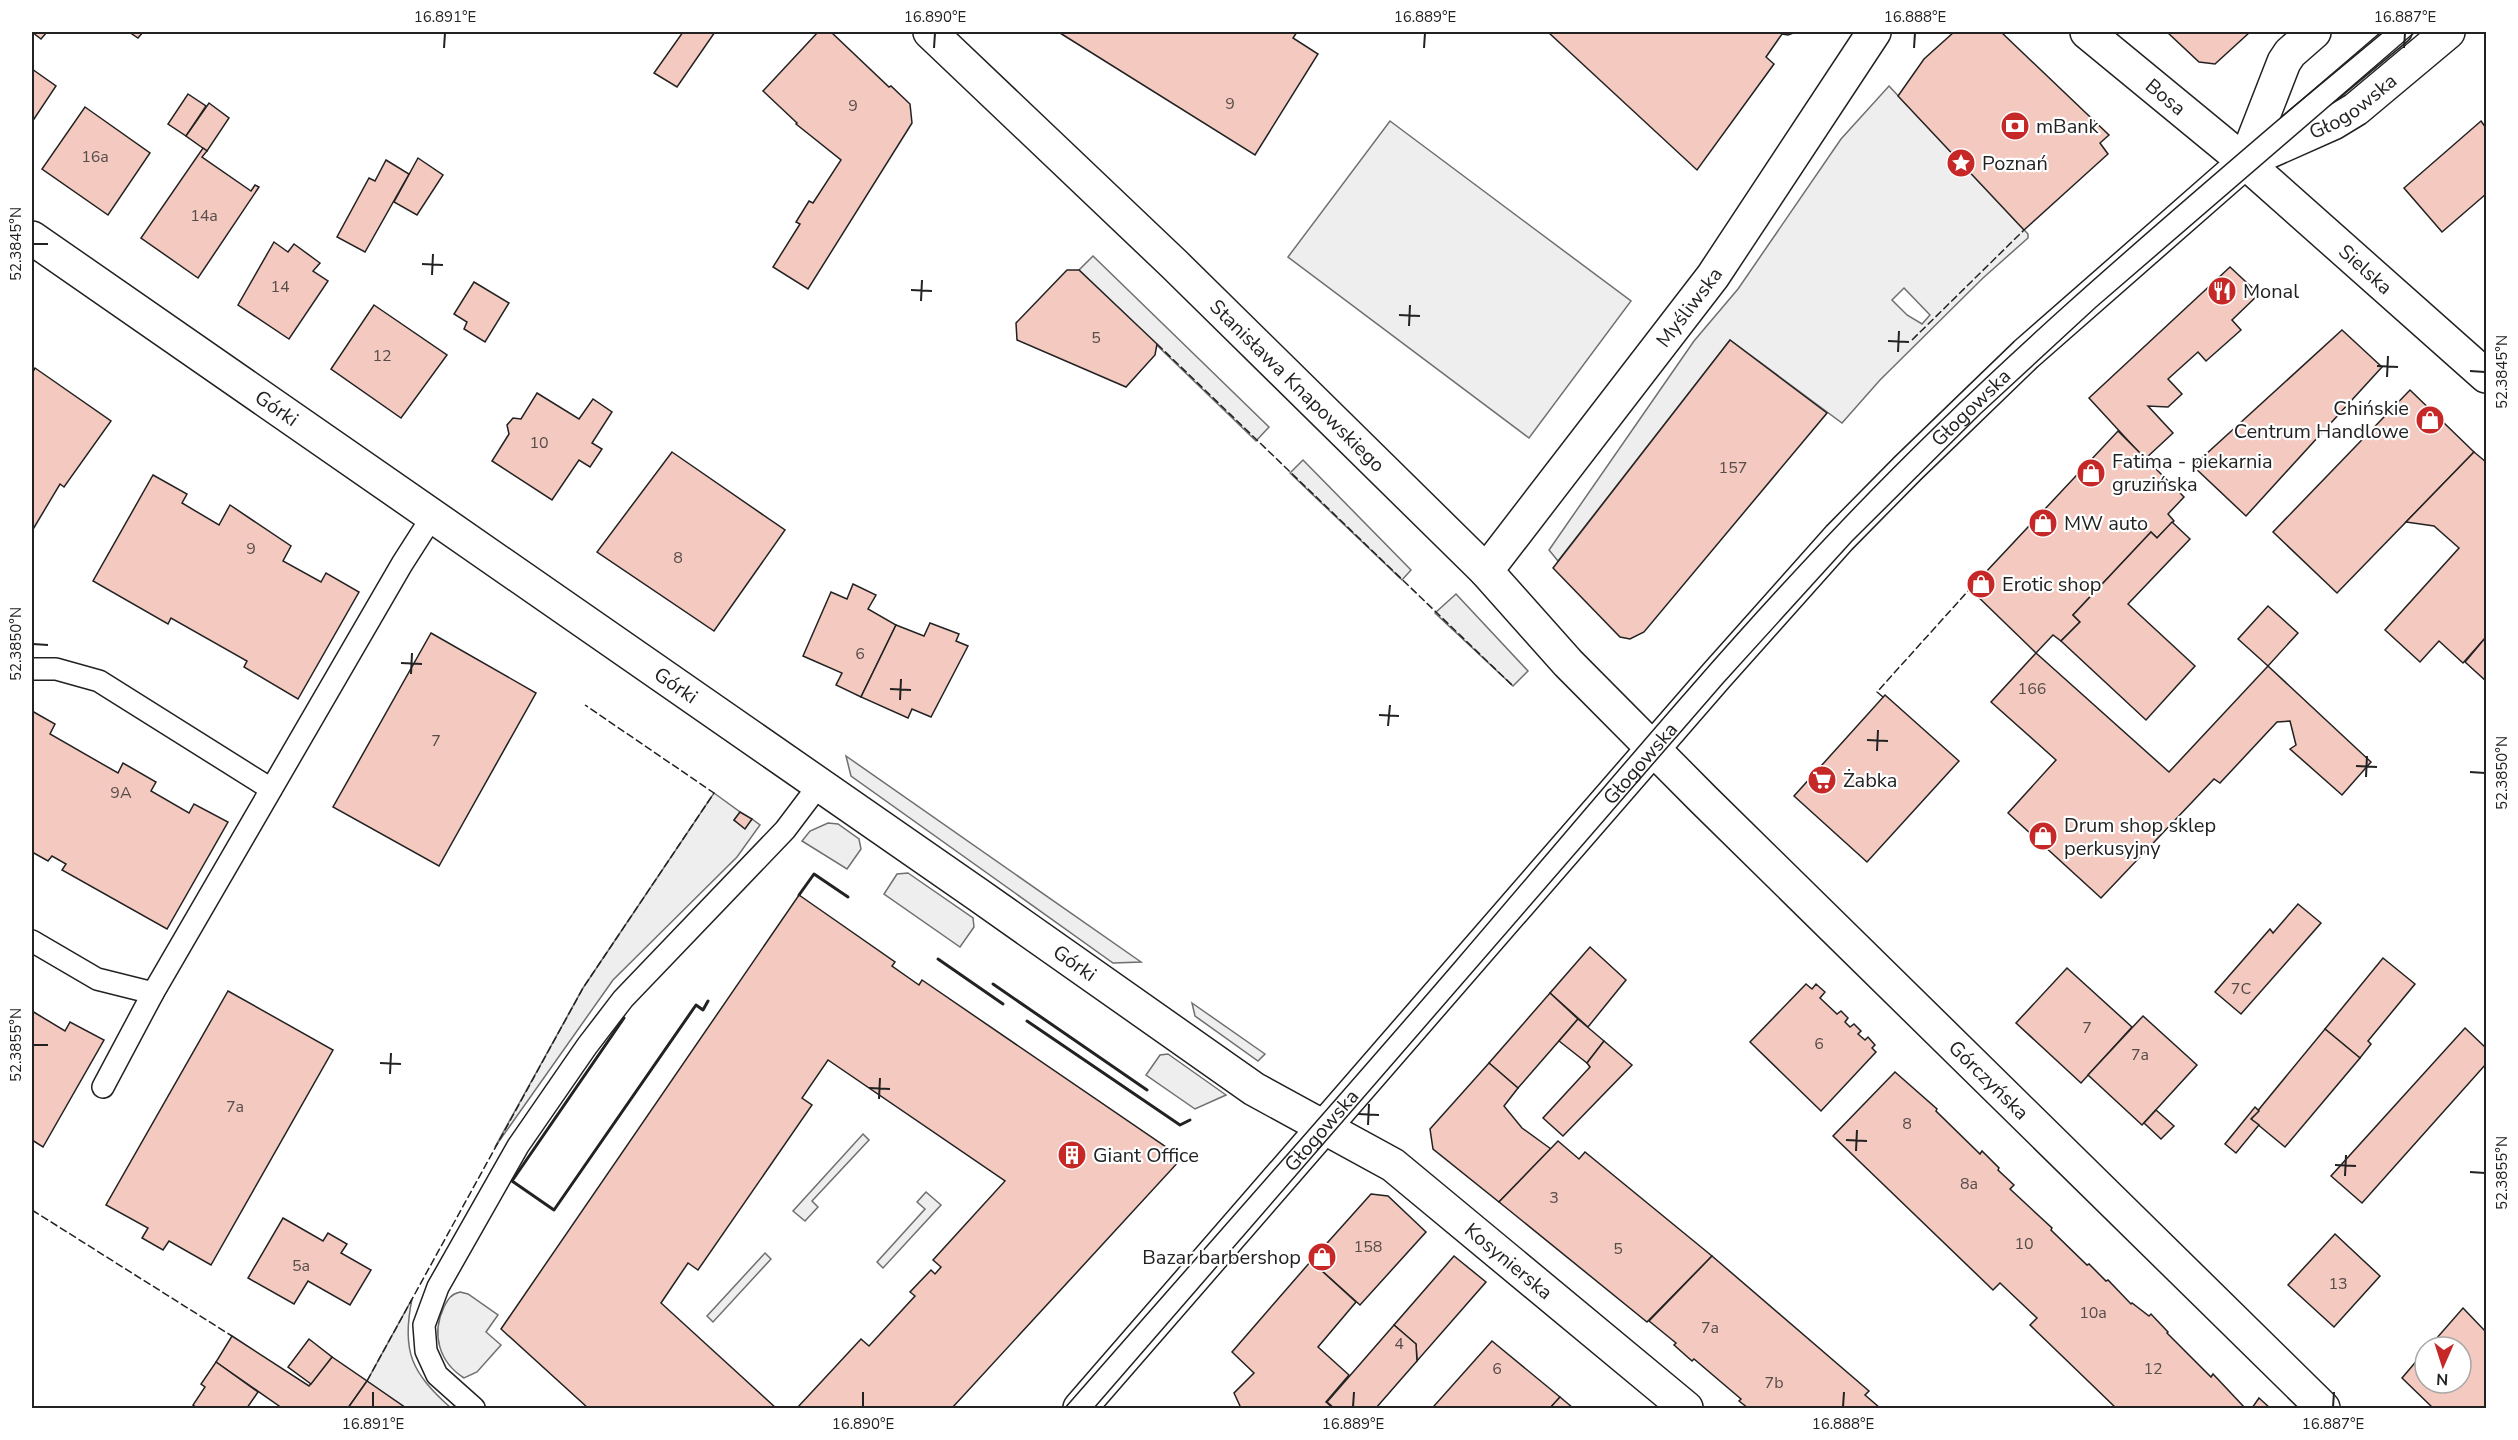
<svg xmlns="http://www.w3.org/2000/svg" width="2518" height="1440" viewBox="0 0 2518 1440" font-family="'Nunito Sans',sans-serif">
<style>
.green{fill:#eee;stroke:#6f6f6f;stroke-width:1.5;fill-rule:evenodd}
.building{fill:#f3c9c0;stroke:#222;stroke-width:1.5}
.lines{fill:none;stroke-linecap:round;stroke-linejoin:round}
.service-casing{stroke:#222;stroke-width:24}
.minor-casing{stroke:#222;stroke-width:36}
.tertiary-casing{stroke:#222;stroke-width:36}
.service{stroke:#fff;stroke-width:21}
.minor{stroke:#fff;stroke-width:33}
.tertiary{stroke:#fff;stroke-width:33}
.tram{stroke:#222;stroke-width:1.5}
.fence{stroke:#222;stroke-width:1.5;stroke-dasharray:8 3;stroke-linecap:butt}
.wall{stroke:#222;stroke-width:3}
.ticks{fill:none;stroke:#222;stroke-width:2}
.labels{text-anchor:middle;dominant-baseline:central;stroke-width:4.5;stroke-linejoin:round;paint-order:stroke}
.number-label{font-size:16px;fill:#564c4a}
.street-label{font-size:20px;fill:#222;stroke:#fff}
.poi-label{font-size:20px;fill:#222;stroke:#fff;text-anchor:start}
.neatline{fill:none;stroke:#222;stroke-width:2}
.ticks-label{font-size:15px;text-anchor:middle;fill:#222}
</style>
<rect width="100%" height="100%" fill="#fff"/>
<g class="green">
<path d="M 1889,86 L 2028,234 L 2028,238 L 1983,278 L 1880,380 L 1842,423 L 1730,340 L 1558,561 L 1549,550 L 1694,341 L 1738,289 L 1841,139 ZM 1904,288 L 1930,315 L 1922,324 L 1907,315 L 1892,300 Z"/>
<polygon points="1390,121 1631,301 1529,438 1288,257"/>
<polygon points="1093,256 1269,427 1256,441 1079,270"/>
<polygon points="1303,460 1411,570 1402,580 1290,473"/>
<polygon points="1456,594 1528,671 1513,686 1435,613"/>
<polygon points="846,756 1141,962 1113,963 851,776"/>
<polygon points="714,793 740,812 734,820 745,828 752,819 760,825 737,857 613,980 495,1147 583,988"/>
<polygon points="828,823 838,824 859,839 861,849 847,869 802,841 810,831"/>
<polygon points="908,873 973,918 974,927 960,947 884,894 897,874"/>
<polygon points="1192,1003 1265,1054 1258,1061 1195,1016"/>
<polygon points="1168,1054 1226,1095 1195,1109 1146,1075 1160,1055"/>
<polygon points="863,1134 869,1140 812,1201 818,1207 805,1221 793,1211"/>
<polygon points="926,1192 941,1205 883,1268 877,1262 925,1209 917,1202"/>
<polygon points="765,1253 771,1259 713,1322 707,1316"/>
<path d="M 460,1292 L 468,1294 L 498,1315 L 486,1332 L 501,1345 L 477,1372 L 464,1378 C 439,1362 431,1334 444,1307 C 448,1299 451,1294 460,1292 Z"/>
<path d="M 412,1299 C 401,1352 412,1373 451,1408 L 406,1408 L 367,1381 Z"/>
</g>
<g class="building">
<polygon points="32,32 47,32 41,39"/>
<polygon points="129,32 143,32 138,38"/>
<polygon points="683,32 715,32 677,87 654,73"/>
<polygon points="818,32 831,32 889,87 891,86 910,104 912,123 808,289 773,267 800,224 796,222 809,201 813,203 841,160 796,124 797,123 763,91"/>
<polygon points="1061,32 1297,32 1293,38 1318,54 1255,155 1060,33"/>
<polygon points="1548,32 1796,32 1788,35 1782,34 1766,57 1774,64 1697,170"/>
<polygon points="1954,32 1970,33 1972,32 2001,32 2109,135 2100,143 2108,154 2024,230 1898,96 1924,59"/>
<polygon points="2167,32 2250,32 2215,64 2199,62"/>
<polygon points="32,69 56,86 32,122"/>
<polygon points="188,94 206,106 186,136 168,124"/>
<polygon points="209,103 229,118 207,151 186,136"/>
<polygon points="85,107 150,153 108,215 42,169"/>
<polygon points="2481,121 2486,128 2486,194 2442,232 2404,188"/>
<polygon points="203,148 207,151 202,157 251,191 255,185 259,187 198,278 141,238"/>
<polygon points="418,158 443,175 417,215 394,202"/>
<polygon points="386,160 409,174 365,252 337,237 369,178 375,181"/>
<polygon points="274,242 288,252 294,244 320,263 313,271 328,281 289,339 238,305"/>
<polygon points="2230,267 2259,294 2232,320 2241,330 2206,361 2198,352 2168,379 2182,394 2168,407 2148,406 2173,433 2145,459 2089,398"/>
<polygon points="1067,270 1079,270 1157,344 1155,355 1126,387 1017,340 1016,323"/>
<polygon points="474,282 509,303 485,342 464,329 467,322 454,314"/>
<polygon points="374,305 447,355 401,418 331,369"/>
<polygon points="2342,330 2382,367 2246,516 2193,466"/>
<polygon points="1730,340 1827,413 1644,632 1630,639 1620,637 1553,568"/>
<polygon points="35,368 111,421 64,487 60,484 32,531 32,374"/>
<polygon points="2410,390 2474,452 2337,593 2273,532"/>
<polygon points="537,393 579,419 593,399 612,412 592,443 602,449 590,467 579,460 552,500 492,461 509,434 507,425 513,418 521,419"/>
<polygon points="2118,431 2184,497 2168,514 2174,521 2157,538 2151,532 2073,615 2080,622 2061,641 2053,635 2036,653 1970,589"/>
<polygon points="672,452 785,530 714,631 597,552"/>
<polygon points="2474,452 2486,462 2486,637 2463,663 2439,641 2420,662 2385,630 2459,548 2434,526 2406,522"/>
<polygon points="153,475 187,494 182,503 219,525 230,505 291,546 283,561 321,582 326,573 359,592 298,699 244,667 247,661 171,618 168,624 93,581"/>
<polygon points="2172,522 2190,539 2128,604 2195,666 2146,720 2061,641 2080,622 2073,615 2151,532 2157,538"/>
<polygon points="853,584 876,595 868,609 896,625 861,697 836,685 842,673 803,656 831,592 847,599"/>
<polygon points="2268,606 2298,633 2268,666 2238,639"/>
<polygon points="930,623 959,634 956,641 968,646 931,717 912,709 908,718 861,697 896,625 924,636"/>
<polygon points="431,633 536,693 439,866 333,807"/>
<polygon points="2486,637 2486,681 2465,662"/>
<polygon points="2036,653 2169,772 2268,666 2371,762 2342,795 2290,749 2296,745 2290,721 2277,722 2220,783 2214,779 2101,898 2008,813 2056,760 1991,702"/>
<polygon points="1885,695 1959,761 1867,862 1794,796"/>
<polygon points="32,711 55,724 50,734 118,773 123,763 156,782 151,791 189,813 194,804 228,822 167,929 62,870 66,864 52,856 48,861 32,852"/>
<polygon points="740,812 752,819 745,829 734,820"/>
<polygon points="799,895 895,962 892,966 919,985 922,980 1182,1158 952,1408 797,1408 861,1339 869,1346 915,1296 910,1292 931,1270 935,1274 941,1267 933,1260 1005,1181 828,1060 802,1098 812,1105 698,1270 688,1263 661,1303 776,1408 588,1408 501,1329"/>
<polygon points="2298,904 2321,923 2241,1014 2215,992 2270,929 2273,933"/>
<polygon points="1590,947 1626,980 1588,1027 1550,993"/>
<polygon points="2383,958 2415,984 2368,1041 2371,1044 2360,1058 2325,1029"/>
<polygon points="2067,968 2132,1027 2081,1083 2016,1023"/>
<polygon points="1806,984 1812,989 1816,984 1825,992 1820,998 1837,1014 1841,1011 1848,1018 1845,1022 1850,1027 1854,1024 1861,1031 1858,1034 1865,1040 1868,1037 1875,1045 1872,1048 1876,1052 1821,1111 1750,1042"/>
<polygon points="228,991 333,1050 211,1265 169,1241 163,1250 142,1238 148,1228 106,1205"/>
<polygon points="1550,993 1578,1019 1518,1088 1489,1063"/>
<polygon points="32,1011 65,1031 70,1022 104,1040 43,1147 32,1140"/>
<polygon points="2143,1016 2197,1065 2142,1125 2088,1075"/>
<polygon points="1578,1019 1604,1041 1587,1063 1559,1041"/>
<polygon points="2465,1028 2486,1048 2486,1064 2362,1203 2331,1176"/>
<polygon points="2325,1029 2360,1058 2285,1147 2251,1119"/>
<polygon points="1604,1041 1632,1065 1563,1136 1543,1118 1590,1067 1587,1063"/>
<polygon points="1489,1063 1518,1088 1504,1106 1522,1128 1551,1149 1499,1202 1433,1149 1430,1129"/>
<polygon points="1895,1072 1937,1109 1936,1111 1980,1154 1982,1151 1999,1168 1998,1170 2014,1185 2010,1189 2052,1228 2051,1230 2087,1265 2089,1264 2106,1281 2108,1280 2131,1304 2132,1303 2149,1316 2151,1314 2168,1332 2167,1333 2211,1377 2213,1374 2245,1408 2116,1408 2030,1325 2037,1318 2000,1283 1993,1290 1833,1136"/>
<polygon points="2255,1107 2259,1111 2251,1119 2259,1125 2236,1153 2225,1144"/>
<polygon points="2156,1110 2174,1126 2161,1139 2144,1123"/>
<polygon points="1558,1141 1579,1159 1585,1152 1712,1256 1647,1322 1499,1202"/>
<polygon points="1371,1194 1388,1196 1426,1232 1360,1305 1311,1261"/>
<polygon points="283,1218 323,1241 328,1233 347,1244 341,1253 371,1270 350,1305 308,1281 294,1304 248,1278"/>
<polygon points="2335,1234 2380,1276 2334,1327 2288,1285"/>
<polygon points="1454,1256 1486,1282 1417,1361 1416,1344 1394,1325"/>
<polygon points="1712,1256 1869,1391 1865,1395 1880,1408 1748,1408 1739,1401 1741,1399 1694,1359 1692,1361 1674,1345 1676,1343 1649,1321"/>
<polygon points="1311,1261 1356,1302 1318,1347 1349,1375 1326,1402 1333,1408 1238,1408 1240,1406 1234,1393 1254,1373 1232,1352"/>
<polygon points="2463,1308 2486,1332 2486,1408 2433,1408 2402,1378 2425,1351 2425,1383 2461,1383 2461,1347 2429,1347"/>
<polygon points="1394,1325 1416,1344 1417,1361 1376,1408 1334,1408 1327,1402"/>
<polygon points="232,1336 309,1386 332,1357 367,1381 348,1408 282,1408 216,1362"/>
<polygon points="309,1339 332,1357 311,1384 288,1367"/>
<polygon points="1492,1341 1560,1397 1550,1408 1437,1408 1434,1406"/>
<polygon points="216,1362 258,1392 247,1408 197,1408 193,1405 205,1387 201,1384"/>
<polygon points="367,1381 406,1408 348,1408"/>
<polygon points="1560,1397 1573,1408 1550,1408"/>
<polygon points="2259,1398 2270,1408 2252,1408"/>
</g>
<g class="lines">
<g class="service-casing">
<g id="service">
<polyline points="2270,141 2401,32"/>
<polyline points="32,669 56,669 99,681 271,789"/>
<polyline points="32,941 97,979 153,993 402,564 432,517"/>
<polyline points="103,1087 153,993"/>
<polyline points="474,1408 437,1375 426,1351 424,1325 438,1287 518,1146 587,1046 623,999 785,830 819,785"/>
</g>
</g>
<g class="minor-casing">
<g id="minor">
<path id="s1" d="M 930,32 L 1174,264 L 1486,571 L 1568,663 L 1703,799 L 2323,1408"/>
<path id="s2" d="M 2087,32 L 2245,162 L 2486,376"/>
<path id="s3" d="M 32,238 L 977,894 L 1254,1089 L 1393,1165 L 1686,1408"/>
<path id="s4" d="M 1486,571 L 1713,276 L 1874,32"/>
</g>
</g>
<g class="tertiary-casing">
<g id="tertiary">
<polyline points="2245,162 2284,62 2290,53 2314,32"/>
<path id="s5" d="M 1080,1408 L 1716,676 L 1839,538 L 1908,468 L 2026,354 L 2245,162 L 2333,123 L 2356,109 L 2448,32"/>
</g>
</g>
<use href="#service" class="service"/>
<use href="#minor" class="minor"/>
<use href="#tertiary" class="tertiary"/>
<g class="tram">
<path d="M 1065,1408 C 1195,1259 1327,1111 1456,961 C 1583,813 1707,662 1842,521 C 2009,345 2197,190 2381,32"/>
<polyline points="1094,1408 1723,683 1852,541 1980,414 2096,307 2415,32"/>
</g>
<g class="fence">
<polyline points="1912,340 2024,230"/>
<polyline points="1157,344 1513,686"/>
<polyline points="1883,697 1877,692 1968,591"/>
<polyline points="32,1210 232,1336"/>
<polyline points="367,1381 583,988 714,793 585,705"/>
</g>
<g class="wall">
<polyline points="799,895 814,874 848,897"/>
<polyline points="938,959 1003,1004"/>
<polyline points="993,984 1147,1090"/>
<polyline points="624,1018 512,1181 554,1210 696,1005 703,1010 708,1001"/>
<polyline points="1027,1021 1180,1125 1190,1120"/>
</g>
</g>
<path class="ticks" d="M 444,48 L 445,33M 934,48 L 935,33M 1424,48 L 1425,33M 1914,48 L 1915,33M 2404,48 L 2405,33M 33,244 L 48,244M 422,264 L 443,265M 432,275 L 433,254M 911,290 L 932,291M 921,301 L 922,280M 1399,315 L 1420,316M 1409,326 L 1410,305M 1888,341 L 1909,342M 1898,352 L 1899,331M 2377,366 L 2398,367M 2470,371 L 2485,372M 2387,377 L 2388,356M 33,644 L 48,645M 401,663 L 422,664M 411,674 L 412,653M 890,689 L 911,690M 900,700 L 901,679M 1379,715 L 1399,716M 1388,726 L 1390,705M 1867,740 L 1888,741M 1877,751 L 1878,730M 2356,766 L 2377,767M 2470,772 L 2485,773M 2366,777 L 2367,756M 33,1045 L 48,1045M 380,1063 L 401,1064M 390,1074 L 391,1053M 869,1088 L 890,1089M 879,1099 L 880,1078M 1358,1114 L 1379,1115M 1368,1125 L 1369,1104M 1846,1140 L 1867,1141M 1856,1151 L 1857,1130M 2335,1165 L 2356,1166M 2470,1172 L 2485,1173M 2345,1176 L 2346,1155M 373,1407 L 373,1392M 863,1407 L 863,1392M 1353,1407 L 1354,1392M 1843,1407 L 1844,1392M 2333,1407 L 2334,1392"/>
<defs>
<g id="bank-disc" transform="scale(1.5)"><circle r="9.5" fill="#c62828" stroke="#fff"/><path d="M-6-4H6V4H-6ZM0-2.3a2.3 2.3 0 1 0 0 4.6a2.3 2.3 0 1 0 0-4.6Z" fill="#fff"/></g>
<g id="sight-disc" transform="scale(1.5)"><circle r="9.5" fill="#c62828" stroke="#fff"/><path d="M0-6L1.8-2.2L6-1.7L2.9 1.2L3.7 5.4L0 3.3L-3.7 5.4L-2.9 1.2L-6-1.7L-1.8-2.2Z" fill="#fff"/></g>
<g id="restaurant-disc" transform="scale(1.5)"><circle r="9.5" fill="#c62828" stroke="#fff"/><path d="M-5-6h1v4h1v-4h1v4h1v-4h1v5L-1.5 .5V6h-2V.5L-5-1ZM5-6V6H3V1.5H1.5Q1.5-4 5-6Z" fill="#fff"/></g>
<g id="shop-disc" transform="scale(1.5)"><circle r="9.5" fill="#c62828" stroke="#fff"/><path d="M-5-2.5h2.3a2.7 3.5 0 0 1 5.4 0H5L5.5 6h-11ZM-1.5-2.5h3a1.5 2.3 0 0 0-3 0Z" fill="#fff"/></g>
<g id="supermarket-disc" transform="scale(1.5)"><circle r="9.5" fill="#c62828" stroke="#fff"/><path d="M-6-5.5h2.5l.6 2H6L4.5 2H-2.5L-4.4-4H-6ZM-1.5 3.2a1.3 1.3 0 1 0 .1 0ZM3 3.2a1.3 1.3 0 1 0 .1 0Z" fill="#fff"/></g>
<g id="building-disc" transform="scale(1.5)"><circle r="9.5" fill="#c62828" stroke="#fff"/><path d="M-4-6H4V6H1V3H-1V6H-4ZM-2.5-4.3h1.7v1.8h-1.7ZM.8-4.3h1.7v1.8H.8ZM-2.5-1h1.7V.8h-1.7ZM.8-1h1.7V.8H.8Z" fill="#fff"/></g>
</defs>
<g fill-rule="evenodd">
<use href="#bank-disc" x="2015" y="126"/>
<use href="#sight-disc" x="1961" y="163"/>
<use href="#restaurant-disc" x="2222" y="291"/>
<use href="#shop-disc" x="2430" y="420"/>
<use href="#shop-disc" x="2091" y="473"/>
<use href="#shop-disc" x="2043" y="523"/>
<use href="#shop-disc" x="1981" y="584"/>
<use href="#supermarket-disc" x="1822" y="780"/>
<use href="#shop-disc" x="2043" y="836"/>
<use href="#building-disc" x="1072" y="1155"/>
<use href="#shop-disc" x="1322" y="1257"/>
</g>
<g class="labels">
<g class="number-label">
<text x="1230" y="104">9</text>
<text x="853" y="106">9</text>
<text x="95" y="157">16a</text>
<text x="204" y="216">14a</text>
<text x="280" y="287">14</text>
<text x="1096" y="338">5</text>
<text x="382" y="356">12</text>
<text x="539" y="443">10</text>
<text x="1733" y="468">157</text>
<text x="251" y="549">9</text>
<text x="678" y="558">8</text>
<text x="860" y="654">6</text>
<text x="2032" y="689">166</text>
<text x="436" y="741">7</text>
<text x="121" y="793">9A</text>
<text x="2241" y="989">7C</text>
<text x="2087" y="1028">7</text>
<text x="1819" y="1044">6</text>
<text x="2140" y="1055">7a</text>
<text x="235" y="1107">7a</text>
<text x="1907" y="1124">8</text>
<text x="1969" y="1184">8a</text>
<text x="1554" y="1198">3</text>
<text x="2024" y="1244">10</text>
<text x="1368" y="1247">158</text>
<text x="1618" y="1249">5</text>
<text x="301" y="1266">5a</text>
<text x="2338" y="1284">13</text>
<text x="2093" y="1313">10a</text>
<text x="1710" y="1328">7a</text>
<text x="1399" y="1344">4</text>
<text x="1497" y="1369">6</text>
<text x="2153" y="1369">12</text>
<text x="1774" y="1383">7b</text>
</g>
<g class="street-label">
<text stroke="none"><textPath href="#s2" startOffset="102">Bosa</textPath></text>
<text stroke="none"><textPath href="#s5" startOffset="1830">Głogowska</textPath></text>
<text stroke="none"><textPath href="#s2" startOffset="366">Sielska</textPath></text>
<text stroke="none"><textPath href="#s4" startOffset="333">Myśliwska</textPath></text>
<text stroke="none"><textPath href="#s1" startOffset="510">Stanisława Knapowskiego</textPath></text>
<text stroke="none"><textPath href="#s5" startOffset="1340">Głogowska</textPath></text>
<text stroke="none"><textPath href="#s3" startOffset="298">Górki</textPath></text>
<text stroke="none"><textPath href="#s3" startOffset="784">Górki</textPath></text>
<text stroke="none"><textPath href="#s5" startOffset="854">Głogowska</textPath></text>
<text stroke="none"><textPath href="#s3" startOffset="1270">Górki</textPath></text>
<text stroke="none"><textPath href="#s1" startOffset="1490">Górczyńska</textPath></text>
<text stroke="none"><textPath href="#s5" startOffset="368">Głogowska</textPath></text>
<text stroke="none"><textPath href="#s3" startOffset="1798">Kosynierska</textPath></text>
</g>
<g class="poi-label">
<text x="2036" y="126">mBank</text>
<text x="1982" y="163">Poznań</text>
<text x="2243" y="291">Monal</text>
<text x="2409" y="408" text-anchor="end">Chińskie<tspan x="2409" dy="23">Centrum Handlowe</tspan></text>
<text x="2112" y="461">Fatima - piekarnia<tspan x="2112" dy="23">gruzińska</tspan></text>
<text x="2064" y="523">MW auto</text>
<text x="2002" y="584">Erotic shop</text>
<text x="1843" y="780">Żabka</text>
<text x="2064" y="825">Drum shop sklep<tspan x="2064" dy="23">perkusyjny</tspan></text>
<text x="1093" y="1155">Giant Office</text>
<text x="1301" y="1257" text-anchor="end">Bazar barbershop</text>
</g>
</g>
<rect width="2518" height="1440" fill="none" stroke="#ffffff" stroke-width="66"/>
<g transform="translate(2443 1365) rotate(183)"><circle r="28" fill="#ffffff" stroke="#a7a7a7" stroke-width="1.5"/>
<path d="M0-4.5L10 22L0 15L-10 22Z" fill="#c62828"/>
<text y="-9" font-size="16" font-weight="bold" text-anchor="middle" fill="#222222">N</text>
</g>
<rect x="33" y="33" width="2452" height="1374" class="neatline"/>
<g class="ticks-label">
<text x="445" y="22">16.891°E</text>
<text x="935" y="22">16.890°E</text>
<text x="1425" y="22">16.889°E</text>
<text x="1915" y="22">16.888°E</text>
<text x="2405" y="22">16.887°E</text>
<text transform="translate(16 244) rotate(-90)" y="5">52.3845°N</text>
<text transform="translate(2502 372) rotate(-90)" y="5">52.3845°N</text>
<text transform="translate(16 644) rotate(-90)" y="5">52.3850°N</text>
<text transform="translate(2502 773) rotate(-90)" y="5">52.3850°N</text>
<text transform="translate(16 1045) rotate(-90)" y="5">52.3855°N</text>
<text transform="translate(2502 1173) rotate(-90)" y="5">52.3855°N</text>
<text x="373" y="1429">16.891°E</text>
<text x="863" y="1429">16.890°E</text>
<text x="1353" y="1429">16.889°E</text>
<text x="1843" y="1429">16.888°E</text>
<text x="2333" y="1429">16.887°E</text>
</g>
</svg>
